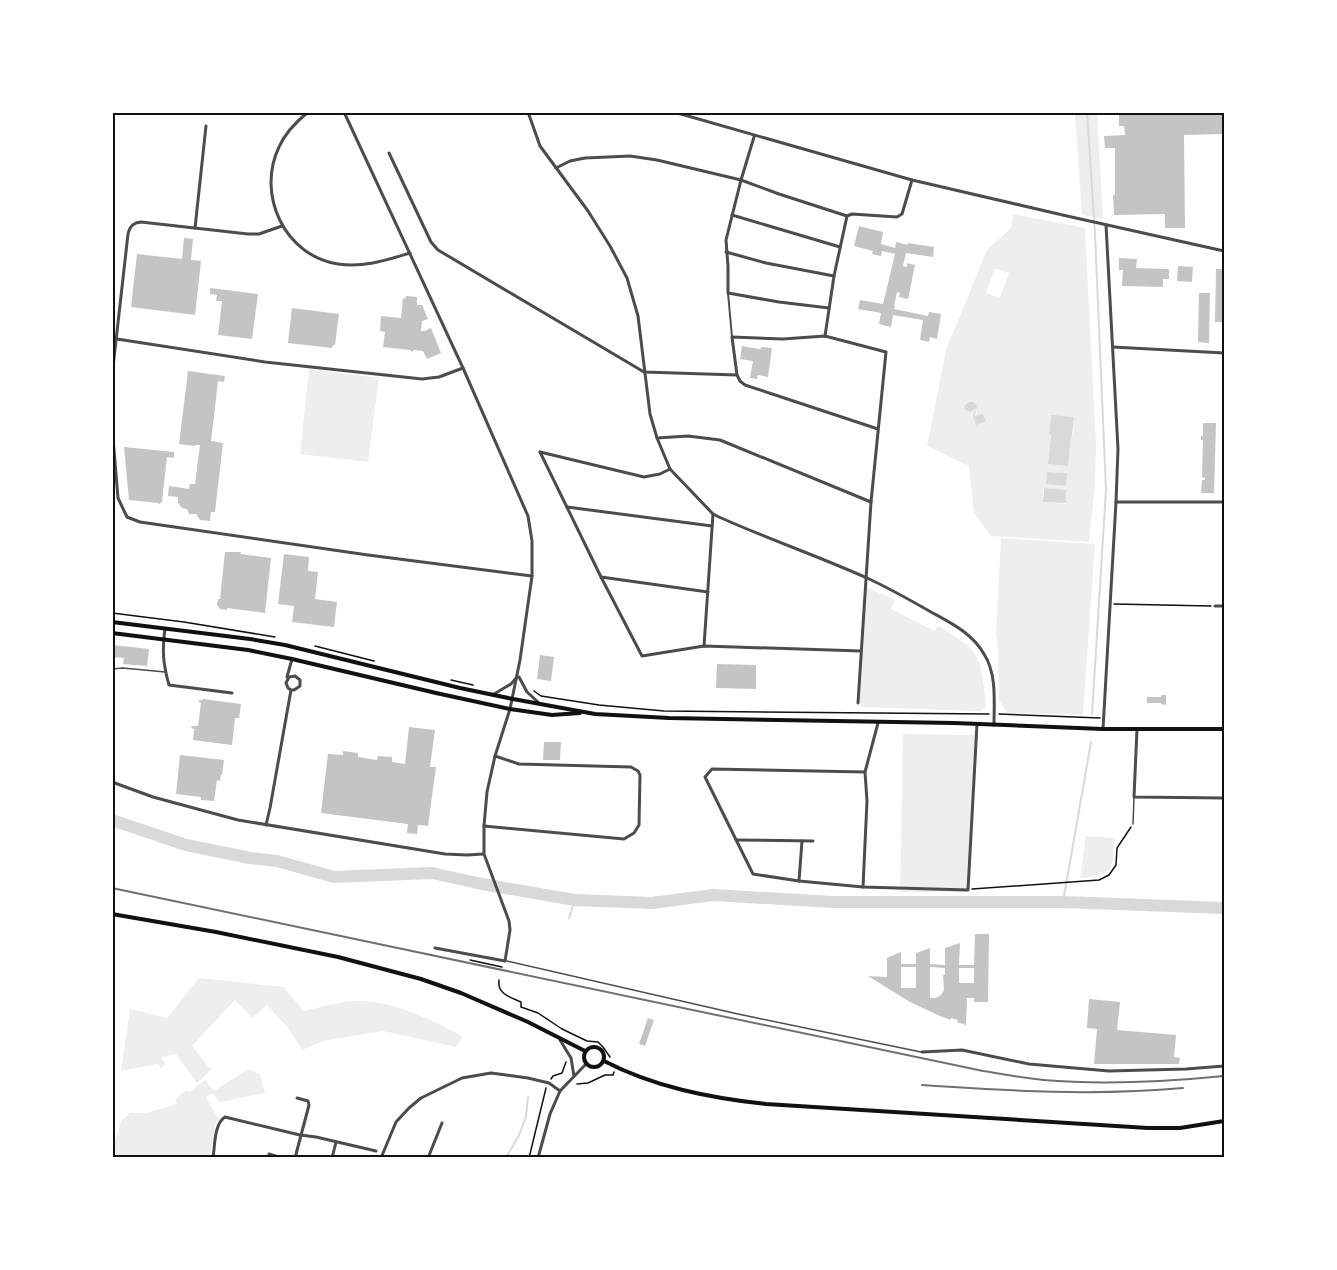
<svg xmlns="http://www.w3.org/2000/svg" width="1337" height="1270" viewBox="0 0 1337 1270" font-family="Bitter,serif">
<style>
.green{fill:#eee;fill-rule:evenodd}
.water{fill:#d9d9d9}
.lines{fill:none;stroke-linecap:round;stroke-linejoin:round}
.stream{stroke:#d9d9d9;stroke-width:2}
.river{stroke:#d9d9d9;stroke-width:12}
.building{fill:#c4c4c4;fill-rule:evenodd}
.path{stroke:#111;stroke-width:1.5}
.service{stroke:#4c4c4c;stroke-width:1.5}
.pedestrian{stroke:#4c4c4c;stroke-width:2}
.minor{stroke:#4c4c4c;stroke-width:3}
.tertiary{stroke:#4c4c4c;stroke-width:3}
.secondary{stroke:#111;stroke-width:4}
.rail{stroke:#707070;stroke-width:2}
.neatline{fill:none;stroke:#111;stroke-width:2}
</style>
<rect width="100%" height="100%" fill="#fff"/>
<g class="green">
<polygon points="1075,113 1097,113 1103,219 1082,215"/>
<path d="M 1013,214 L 1085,228 L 1096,444 L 1095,485 L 1089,542 L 991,536 L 974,513 L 969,466 L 927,446 L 946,350 L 987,250 L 1011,228 ZM 995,268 L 1009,273 L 1000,298 L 986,293 ZM 969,402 L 974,402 L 977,406 L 977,412 L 975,417 L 983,414 L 985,421 L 976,424 L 973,418 L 976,409 L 970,412 L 964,409 L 965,405 ZM 1051,416 L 1074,418 L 1073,436 L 1071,436 L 1068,466 L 1048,464 L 1051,434 L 1049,434 ZM 1047,472 L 1066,473 L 1065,486 L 1046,484 ZM 1045,488 L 1066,490 L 1066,503 L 1065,504 L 1043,502 L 1043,489 Z"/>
<polygon points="309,369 379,378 368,462 300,454"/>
<polygon points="1001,538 1095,544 1083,715 1007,713 999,700 998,649 996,634"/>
<path d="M 866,587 L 895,600 L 891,609 L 934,631 L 939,626 C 951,635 969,643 976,656 C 984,671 984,691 986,707 L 980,711 L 859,707 Z"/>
<polygon points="903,734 975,735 967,892 900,892"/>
<path d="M 1086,836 L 1114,838 C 1114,869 1112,876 1080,878 Z"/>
<path d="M 199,978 L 283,987 L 304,1011 C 321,1007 338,1002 355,1001 C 393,1000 429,1019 462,1036 L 456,1047 L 383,1031 L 323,1041 L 302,1050 L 289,1029 L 267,1005 L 252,1018 L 235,1000 L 192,1046 L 211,1070 L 197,1083 L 176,1054 L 161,1057 L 165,1064 L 161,1069 L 158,1064 L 121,1071 L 130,1009 L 167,1018 Z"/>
<polygon points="248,1069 260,1075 265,1093 220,1102 212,1093 206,1097 218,1118 216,1122 209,1157 113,1157 113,1149 121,1121 130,1113 146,1113 177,1104 175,1099 187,1090 189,1092 205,1080 214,1091"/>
</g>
<g class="water">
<polygon points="969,402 974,402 977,406 975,416 983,414 986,421 976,425 973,417 976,409 970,412 964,409 965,405"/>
<polygon points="1051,415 1074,417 1072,436 1071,437 1068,466 1048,464 1051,435 1049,434"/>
<polygon points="1047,472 1067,473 1066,486 1046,484"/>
<polygon points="1044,488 1066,490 1066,503 1043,502"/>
</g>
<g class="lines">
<g class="stream">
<polyline points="1087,112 1095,234 1106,490 1092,714"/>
<polyline points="1063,902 1091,742"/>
<polyline points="569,918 575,900"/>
<polyline points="506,1158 519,1135 526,1117 528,1097"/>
</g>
<polyline class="river" points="112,820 186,845 250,858 277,861 334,877 432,873 482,884 575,900 652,903 713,895 833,902 1063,902 1224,908"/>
</g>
<g class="building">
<polygon points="1119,112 1224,112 1224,134 1184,135 1185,228 1165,228 1165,214 1114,215 1113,195 1115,195 1115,148 1105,148 1104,136 1125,135 1124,126 1119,126"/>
<polygon points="859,226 883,232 881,244 895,248 896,242 908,245 908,243 934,247 933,257 906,253 903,266 907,267 907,263 915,265 908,299 899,297 900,293 897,292 894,306 895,306 894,309 928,316 929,312 941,314 937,339 930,337 929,342 920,340 923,320 893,315 891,327 879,324 881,313 858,309 860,300 883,304 895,254 882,251 881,256 872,254 873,251 854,246"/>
<polygon points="184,238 193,239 191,260 201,261 195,315 131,307 137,254 182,259"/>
<polygon points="1119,258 1137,259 1136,268 1169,269 1169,279 1163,279 1163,287 1122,286 1123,270 1119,270"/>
<polygon points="1178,266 1193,267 1192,282 1177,281"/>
<polygon points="1216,269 1224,269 1224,322 1215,322"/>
<polygon points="210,288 258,294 252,339 218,335 222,301 216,301 217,295 210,294"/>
<polygon points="1199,293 1210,293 1209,343 1198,342"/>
<polygon points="406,296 417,297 417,305 422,305 428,319 422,321 421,331 425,331 431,328 441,353 427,359 423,351 414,350 412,352 410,350 383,347 385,332 380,331 381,316 401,318 403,298 405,299"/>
<polygon points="292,308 339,314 335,345 333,345 332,348 288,343"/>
<polygon points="742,346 759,349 760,350 761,347 772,348 768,377 758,375 757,379 750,378 753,361 740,359"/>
<polygon points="188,371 225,376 224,382 218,381 211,441 223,443 215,512 211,512 210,521 200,520 196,514 189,514 187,509 182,508 178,503 178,497 168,496 169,486 189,489 190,484 195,484 200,445 195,445 195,446 179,444"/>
<polygon points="1203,423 1216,423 1214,493 1201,493 1202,480 1205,480 1205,478 1202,477 1203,440 1201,440 1201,436 1203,436"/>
<polygon points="124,447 174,452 174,458 167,457 162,500 163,501 159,504 158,503 129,500"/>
<polygon points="225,552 241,552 240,554 271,558 265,613 227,608 227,610 220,609 217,605 218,599 220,599"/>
<polygon points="284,554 309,557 308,571 318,572 315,599 337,602 334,627 292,622 294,606 278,604"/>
<polygon points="113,645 149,649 147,666 123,664 124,658 112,657"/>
<polygon points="540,655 554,657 551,681 537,679"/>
<polygon points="717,664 756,665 756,689 716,688"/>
<polygon points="1161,695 1166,695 1166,705 1161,704 1161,703 1147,703 1147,697 1161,697"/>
<polygon points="203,699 241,704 239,718 235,718 232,745 193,740 194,729 191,728 192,726 198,726 201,703 199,702 199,700 202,700"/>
<polygon points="409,727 435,730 430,767 436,767 428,826 418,825 417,834 407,833 408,824 321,813 328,754 343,755 343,751 358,753 358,757 377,760 378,756 392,757 392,762 405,764"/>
<polygon points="544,742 561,742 560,760 543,760"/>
<polygon points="180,755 224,760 222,775 221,775 220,781 217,780 214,801 201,800 201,797 176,794"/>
<path d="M 975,934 L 989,934 L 988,1002 L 974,1002 L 974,998 L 965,998 L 967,999 L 966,1025 L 957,1022 L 958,1020 L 951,1018 L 951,1020 L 940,1016 L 910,1002 L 868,976 L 887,977 L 887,958 L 901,952 L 901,964 L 916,964 L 916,953 L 930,948 L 930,964 L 945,965 L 945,948 L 960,943 L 959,965 L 974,965 ZM 901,967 L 916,967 L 916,988 L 901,988 ZM 930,967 L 945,968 L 945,975 L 943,975 L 944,990 L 941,995 L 936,998 L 930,998 ZM 959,968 L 974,968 L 974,983 L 959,983 Z"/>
<polygon points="1089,999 1120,1002 1117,1030 1176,1035 1174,1057 1180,1058 1179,1064 1094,1064 1097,1029 1087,1028"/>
<polygon points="648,1018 654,1020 645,1046 639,1044"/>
</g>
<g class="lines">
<g class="path">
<polyline points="1114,604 1211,606"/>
<polyline points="112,613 184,622 275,637"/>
<polyline points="315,646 374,661"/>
<polyline points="451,680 473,685"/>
<polyline points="534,691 541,696 599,705 664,711 989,714"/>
<polyline points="999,714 1100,718"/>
<polyline points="972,889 1099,880 1109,875 1116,865 1117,848 1131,827"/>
<polyline points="470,960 502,967"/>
<path d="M 499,980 C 497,994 510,997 521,1002 L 521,1007 L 538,1013 L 562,1029 L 587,1041 L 598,1042 L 603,1047 L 610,1057"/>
<polyline points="551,1079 553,1076 562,1073 566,1062"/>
<polyline points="577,1084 588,1083 605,1075 613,1075 614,1072"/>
<polyline points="529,1158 546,1088"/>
</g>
<g class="service">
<polyline points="112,669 123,668 165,672"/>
<polyline points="1133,824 1134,797"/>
<polyline points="507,961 738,1014 921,1052"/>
</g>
<polyline class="pedestrian" points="728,293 732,337"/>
<g class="minor">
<path d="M 308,112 C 296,122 285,133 279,147 C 256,195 285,256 338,264 C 363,268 387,260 410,253"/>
<polyline points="344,112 463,368 528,516 532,541 532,576 520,660 510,709 495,756 487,792 484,826 484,854 509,921 510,930 505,961 435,948"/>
<path d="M 528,112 L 540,146 L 588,211 L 610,246 L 627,278 L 638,316 L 650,414 L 657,438 L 670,469 L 713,514 L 719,517 C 768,539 818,556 867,578 C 889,588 910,600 931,612 C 951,623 972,633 984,654 C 997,674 994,702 994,725"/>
<polyline points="674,112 912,180 1067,216 1224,251"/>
<polyline points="754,137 741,180 726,240 728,266 728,293 779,302 829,308"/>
<polyline points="389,153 431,242 438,250 644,372 737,375"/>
<polyline points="556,168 570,161 585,158 630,156 657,160 741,180 779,194 847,216 852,214 897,217 902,214 912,180"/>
<polyline points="732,215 840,247"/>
<polyline points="195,228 206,126"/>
<polyline points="726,252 766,263 834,276"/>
<polyline points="825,336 834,276 847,216"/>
<polyline points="117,339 265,362 422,379 439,377 463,368"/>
<polyline points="1113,347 1224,353"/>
<path d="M 112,376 L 128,234 C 130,226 133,223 141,222 L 248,234 L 259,234 L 282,226"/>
<polyline points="112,426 118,498 127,517 140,522 368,555 532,576"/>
<polyline points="657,438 688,436 720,440 871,502"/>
<polyline points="540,452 601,577 642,656 704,646 861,651"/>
<polyline points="540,452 644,477 660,474 670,469"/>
<polyline points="1116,502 1224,502"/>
<polyline points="567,507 712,526"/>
<polyline points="601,577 708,592"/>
<polyline points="1215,606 1224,606"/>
<path d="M 165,629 C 162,650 163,664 169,685 L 232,693"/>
<polyline points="704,646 713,514"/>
<polyline points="287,677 292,659"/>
<polyline points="519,677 527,692 538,702"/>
<polyline points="494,694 511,684 517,677"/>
<polyline points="858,703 871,502 886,352 825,336 783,339 732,337 737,375 740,381 745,385 878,429"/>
<polyline points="1103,729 1116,502 1118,449 1106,225"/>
<polyline points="1137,729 1134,797 1224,798"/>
<polyline points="865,772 712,769 705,777 753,874 799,881 863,887 968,890 977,724"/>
<polyline points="112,782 153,797 238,820 445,854 467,855 483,854"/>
<polyline points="266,825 270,808 291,690 288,688 286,683 289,677 295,676 300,680 300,686 294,690 291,690"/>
<polyline points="484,826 624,839 634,833 639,825 640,775 638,771 631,767 519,764 495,756"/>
<polyline points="736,840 813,841"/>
<polyline points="799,881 802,841"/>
<polyline points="863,887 867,801 865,772 878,723"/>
<polyline points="922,1052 962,1050 1029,1064 1109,1071 1186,1069 1224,1066"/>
<polyline points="269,1154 282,1158"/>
<path d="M 213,1158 C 215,1145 214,1124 225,1117 L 300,1135 L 316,1137 L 376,1151"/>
<polyline points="295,1158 309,1105 308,1101 297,1098"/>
<polyline points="332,1158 336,1142"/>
<polyline points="381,1158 396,1122 409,1108 421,1098 462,1078 491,1073 528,1078 549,1083 560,1091"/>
<polyline points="428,1158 442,1123"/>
</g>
<g class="tertiary">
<polyline points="560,1040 571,1058 574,1076"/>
<polyline points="538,1158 550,1114 560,1091 586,1064"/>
</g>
<g class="secondary">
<polyline points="112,622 250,639 285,645 460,688 513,699 595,714 669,718 954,723 1103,729 1224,729"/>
<polyline points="112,633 248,650 292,659 436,693 510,709 552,715 580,713"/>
<polyline points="112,914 216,932 338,957 421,979 461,993 528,1022 585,1051"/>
<circle cx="594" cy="1057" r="10"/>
<path d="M 604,1061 C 654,1087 710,1098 766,1104 L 1148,1128 L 1180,1128 L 1224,1121"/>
</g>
<g class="rail">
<path d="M 112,888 L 983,1071 C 1003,1074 1023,1078 1043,1080 C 1103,1085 1164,1082 1224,1076"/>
<path d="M 922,1085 C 1009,1091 1096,1096 1183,1088"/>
</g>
</g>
<rect width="1337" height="1270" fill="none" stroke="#ffffff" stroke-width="228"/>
<rect x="114" y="114" width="1109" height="1042" class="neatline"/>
</svg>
